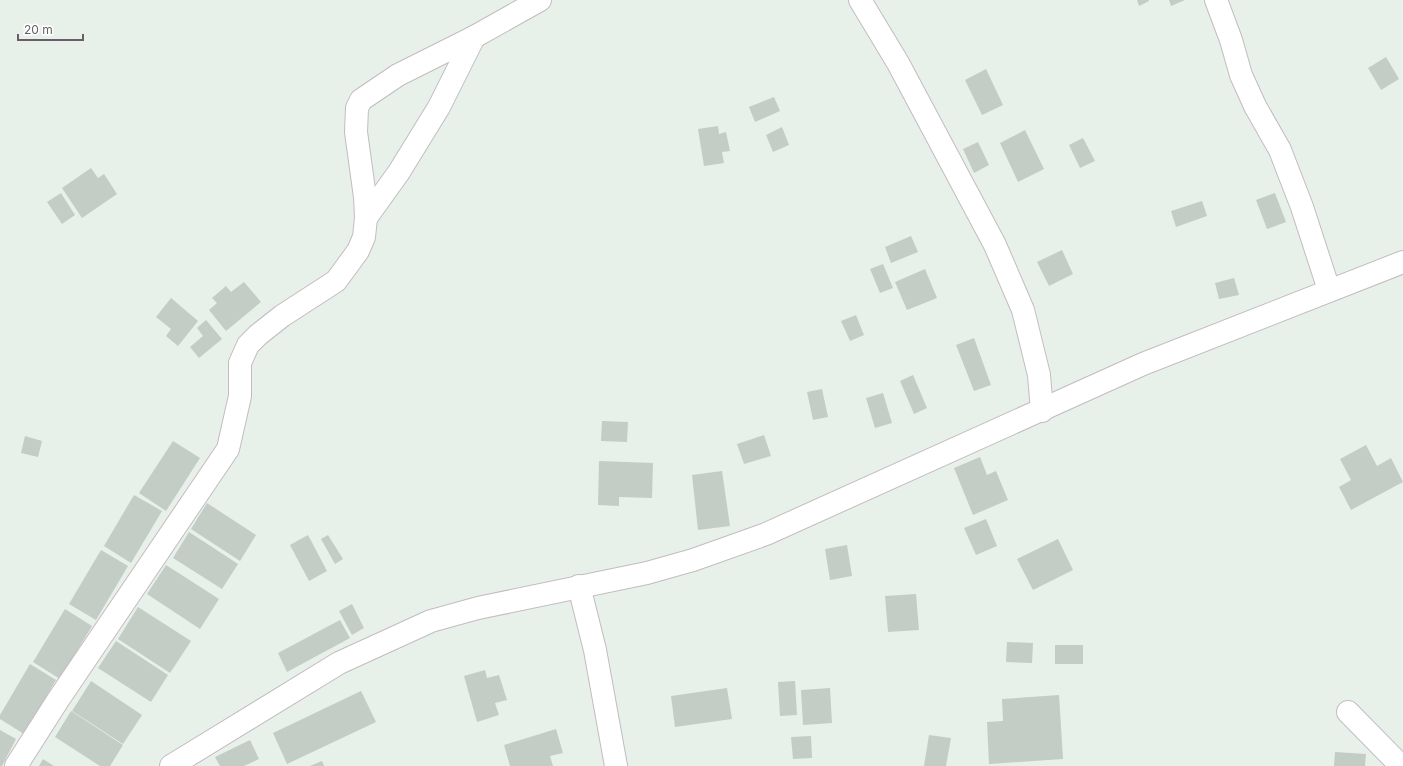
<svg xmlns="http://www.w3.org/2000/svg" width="1403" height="766" viewBox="0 0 1403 766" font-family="Inter,sans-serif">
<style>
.building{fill:#c3ccc5}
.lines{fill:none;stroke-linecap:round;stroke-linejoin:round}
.minor-casing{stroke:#c3bbc2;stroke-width:24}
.minor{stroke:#fff;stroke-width:22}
</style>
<rect width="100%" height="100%" fill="#e7f1ea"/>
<g class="building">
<polygon points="1137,0 1149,0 1149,1 1139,6"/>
<polygon points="1169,0 1185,0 1171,6"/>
<polygon points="1386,57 1399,79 1381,90 1368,68"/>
<polygon points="986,69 1003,105 982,115 965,80"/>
<polygon points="774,97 780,111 755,122 749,107"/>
<polygon points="718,126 719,134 726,132 730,151 722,152 724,163 704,166 698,129"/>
<polygon points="782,127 789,145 773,152 766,135"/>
<polygon points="1025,130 1044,169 1018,182 1000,143"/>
<polygon points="1083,138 1095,161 1080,168 1069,145"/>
<polygon points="978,142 989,165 974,173 963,149"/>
<polygon points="91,168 98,178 104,174 117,194 82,218 62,188"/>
<polygon points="61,193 75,215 62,224 47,202"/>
<polygon points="1275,193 1286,222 1267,229 1256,200"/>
<polygon points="1202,201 1207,216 1176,227 1171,211"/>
<polygon points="911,236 918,252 891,263 885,247"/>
<polygon points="1062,250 1073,274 1049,286 1037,262"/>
<polygon points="883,264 893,288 880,293 870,269"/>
<polygon points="925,269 937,298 907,310 895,282"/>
<polygon points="1234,278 1239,295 1219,299 1215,283"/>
<polygon points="244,282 261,302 226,331 209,310 217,303 212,298 226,286 231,292"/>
<polygon points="171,298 198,321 178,346 166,336 171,329 156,317"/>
<polygon points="856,315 864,335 850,341 841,321"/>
<polygon points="206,320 222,339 199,358 190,347 203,336 197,328"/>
<polygon points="974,338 991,385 974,391 956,345"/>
<polygon points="913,375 927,408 914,414 900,381"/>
<polygon points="822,389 828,417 813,420 807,392"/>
<polygon points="883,393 892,423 875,428 866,398"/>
<polygon points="602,421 628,422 627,442 601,441"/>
<polygon points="764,435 771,456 744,464 737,444"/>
<polygon points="25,436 42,441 38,457 21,453"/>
<polygon points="173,441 200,458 166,511 139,493"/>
<polygon points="1366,445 1377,466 1391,458 1403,482 1351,510 1339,487 1351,480 1340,459"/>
<polygon points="980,457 987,475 996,471 1008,500 973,515 954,468"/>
<polygon points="599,461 653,463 652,498 619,497 619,506 598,505"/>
<polygon points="722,471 730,526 698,530 692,475"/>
<polygon points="134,495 162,511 131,563 104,546"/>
<polygon points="207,503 256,535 240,561 191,529"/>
<polygon points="986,519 997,546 976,555 964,528"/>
<polygon points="189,532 238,564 222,589 173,558"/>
<polygon points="308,535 327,571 309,581 290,545"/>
<polygon points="328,535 343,559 335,564 321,539"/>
<polygon points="1058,539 1073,570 1033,590 1017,559"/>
<polygon points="847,545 852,576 830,580 825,549"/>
<polygon points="101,550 128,566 96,620 69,604"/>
<polygon points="166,565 219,599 200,629 147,594"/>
<polygon points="916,594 919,630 888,632 885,596"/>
<polygon points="352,604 364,628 352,635 339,611"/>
<polygon points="138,607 191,641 170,673 118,639"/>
<polygon points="65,609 92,626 60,679 33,662"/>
<polygon points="340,620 350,638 287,672 278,653"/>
<polygon points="116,641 168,675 151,702 98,668"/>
<polygon points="1007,642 1033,643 1032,663 1006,662"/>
<rect x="1055" y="645" width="28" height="19"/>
<polygon points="30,664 56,680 24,734 0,719 0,715"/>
<polygon points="485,670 487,678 499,675 507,700 495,703 499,715 477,722 464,676"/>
<polygon points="91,681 142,715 123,744 72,711"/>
<polygon points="795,681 797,715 780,716 778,682"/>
<polygon points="727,688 732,719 675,727 671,696"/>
<polygon points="830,688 832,723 803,725 801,690"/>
<polygon points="361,691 376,722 287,764 273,733"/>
<polygon points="1059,695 1063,759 989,764 987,722 1003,721 1002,699"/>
<polygon points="71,711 123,745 110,766 100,766 55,737"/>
<polygon points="556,729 563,753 550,756 553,766 510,766 504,745"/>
<polygon points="0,730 16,739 2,766 0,766"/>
<polygon points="929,735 951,738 946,766 924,766"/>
<polygon points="811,736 812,758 793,759 791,737"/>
<polygon points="250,740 259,759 244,766 220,766 215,757"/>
<polygon points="1335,752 1366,754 1365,766 1334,766"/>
<polygon points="43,759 54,766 39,766"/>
<polygon points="322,761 324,766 310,766"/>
</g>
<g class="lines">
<g class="minor-casing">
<g id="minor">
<polyline points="860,0 898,63 995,245 1023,310 1039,375 1042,411"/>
<polyline points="1216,0 1231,40 1241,75 1255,106 1280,150 1302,207 1329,290"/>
<polyline points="366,218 399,172 439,107 474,37"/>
<polyline points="579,586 595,650 616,766"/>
<polyline points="1348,712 1401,766"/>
<polyline points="16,766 58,700 228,449 240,396 240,363 248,345 258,335 282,316 336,281 358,251 364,237 366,218 365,197 356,132 357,108 361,100 398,75 474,37 540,0"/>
<polyline points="171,766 339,663 431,621 478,608 647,573 693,560 766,534 1143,364 1403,262"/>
</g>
</g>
<use href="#minor" class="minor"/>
</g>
<path d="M18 34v6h65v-6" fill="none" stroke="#685e68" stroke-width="2"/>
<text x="24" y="34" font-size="12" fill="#685e68" stroke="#ffffff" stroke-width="3" paint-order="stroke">20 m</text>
</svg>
